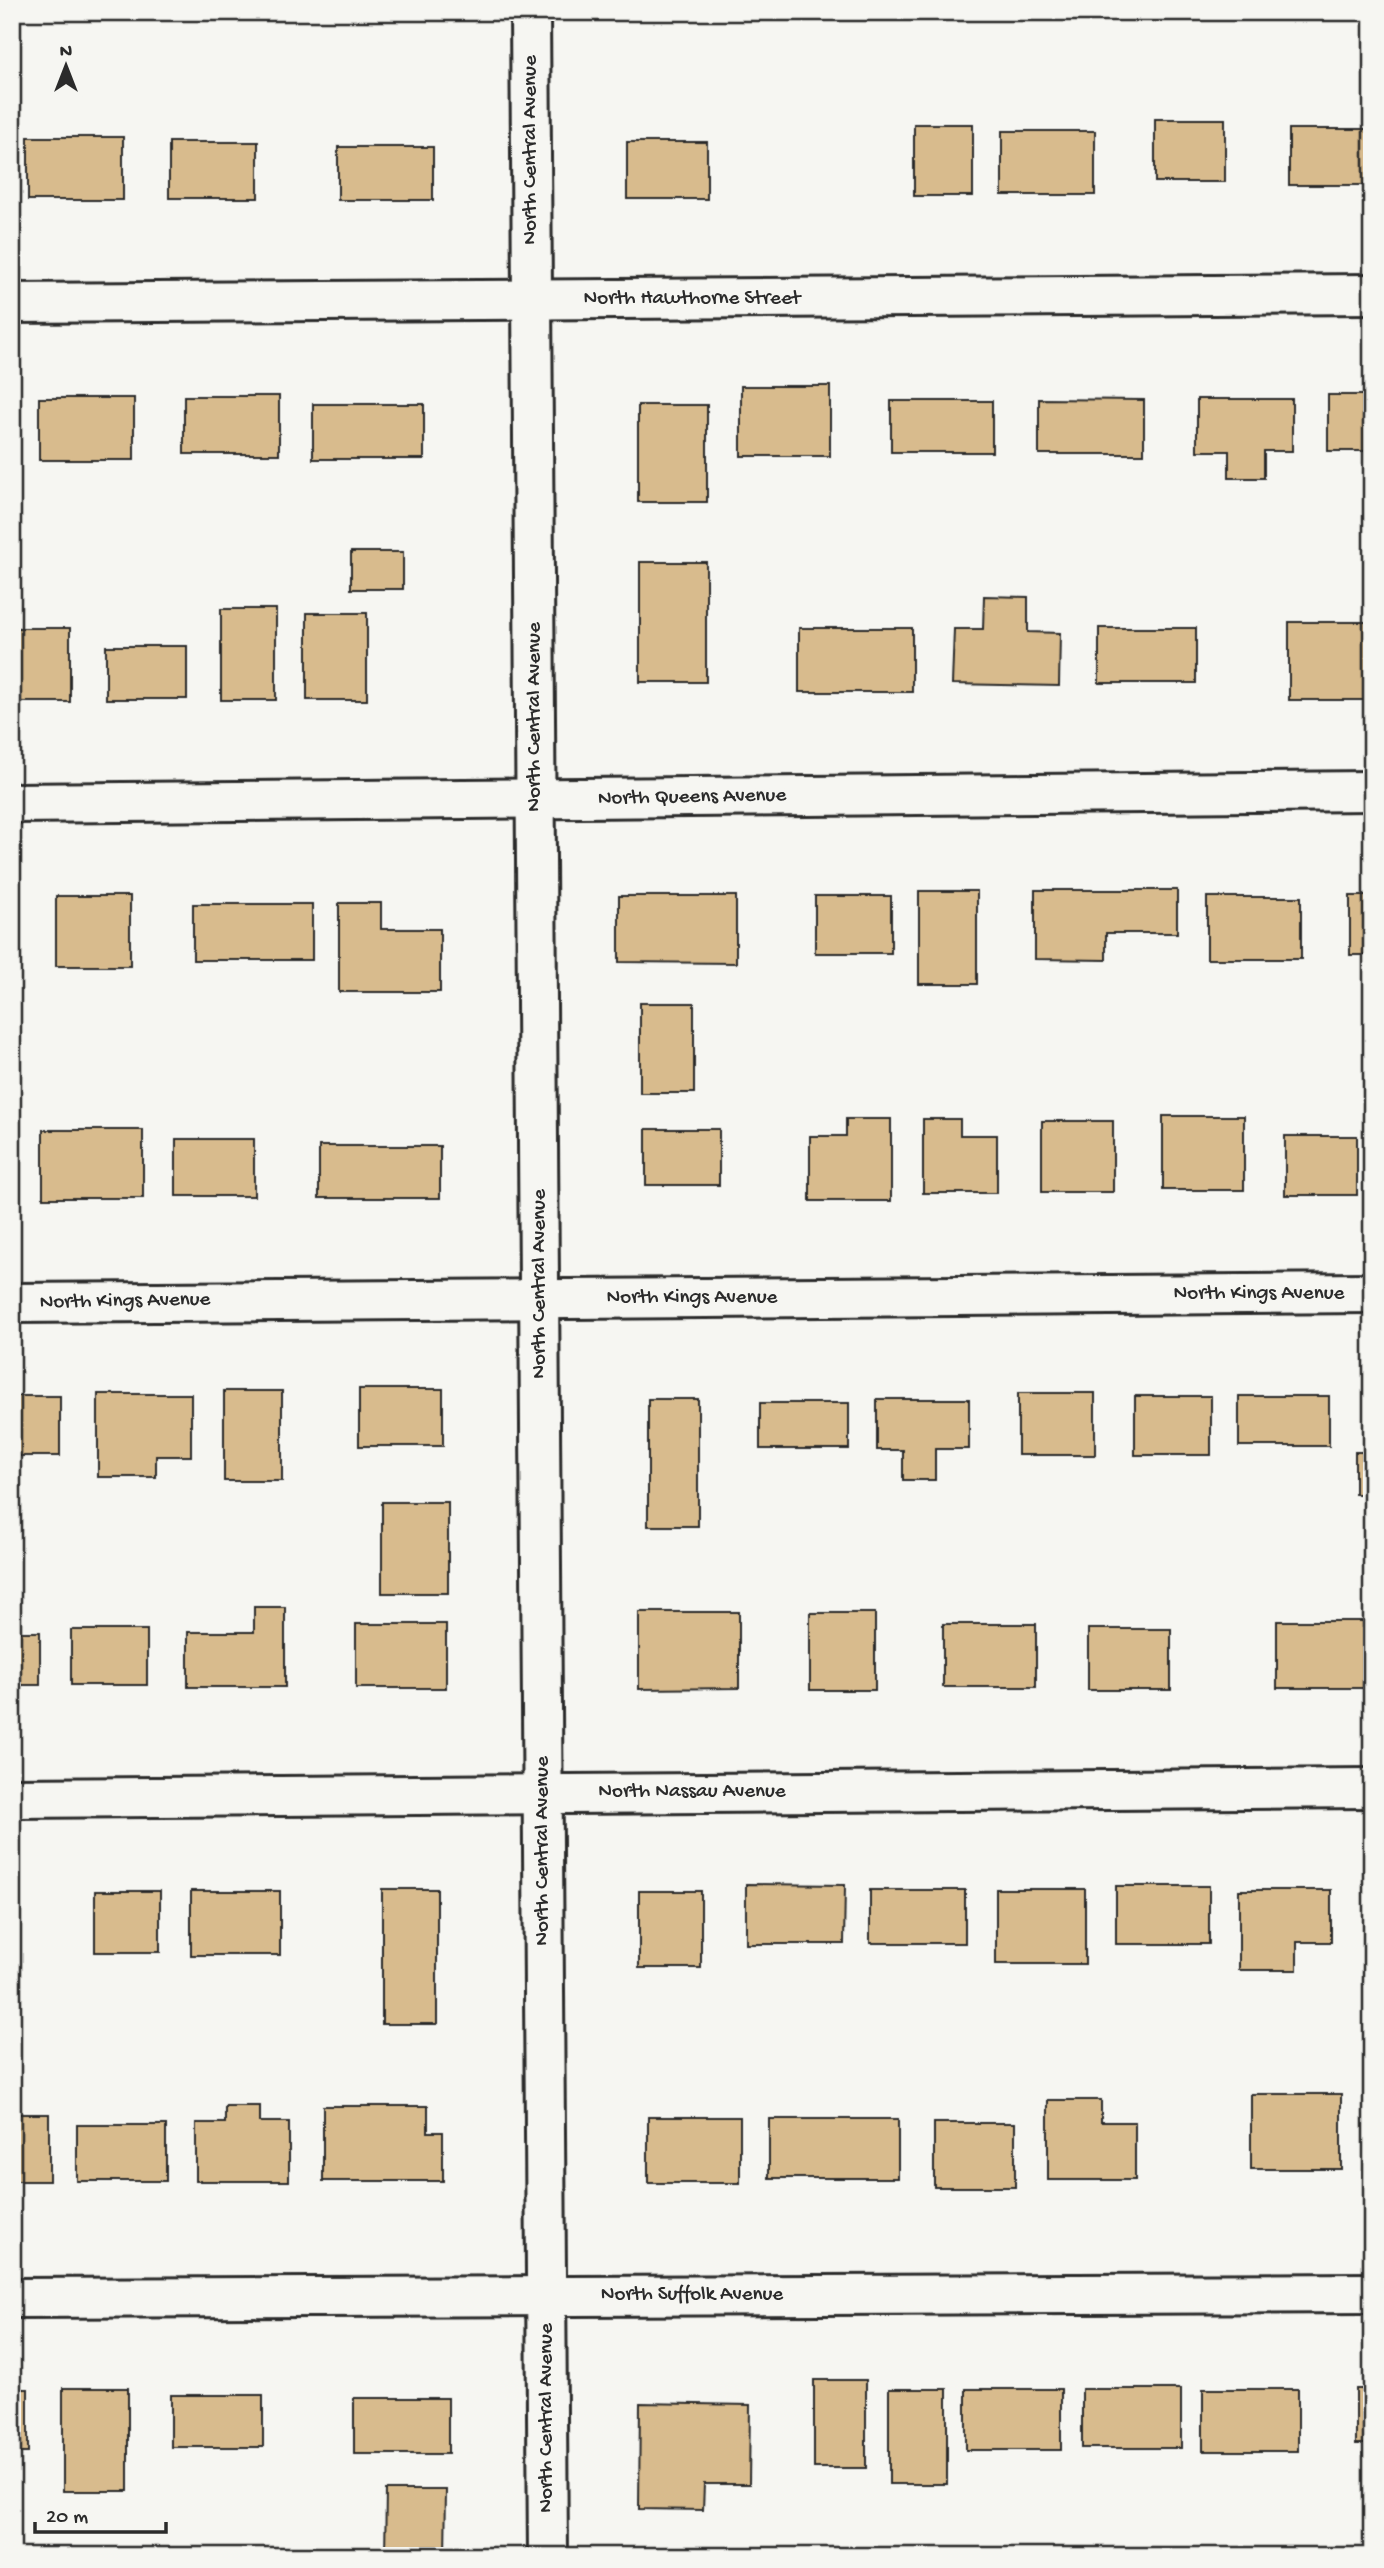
<svg xmlns="http://www.w3.org/2000/svg" width="1384" height="2568" viewBox="0 0 1384 2568" font-family="'Gochi Hand',sans-serif">
<style>
.building{fill:#d8bb8d;stroke:#2b2b2b;stroke-width:2}
.lines{fill:none;stroke-linecap:round;stroke-linejoin:round}
.minor-casing{stroke:#2b2b2b;stroke-width:44}
.minor{stroke:#f6f6f2;stroke-width:38}
.labels{text-anchor:middle;dominant-baseline:central;stroke-width:7;stroke-linejoin:round;paint-order:stroke}
.street-label{font-size:21px;fill:#2b2b2b;stroke:#f6f6f2}
</style>
<rect width="100%" height="100%" fill="#f6f6f2"/>
<filter id="ink" filterUnits="userSpaceOnUse"><feTurbulence type="fractalNoise" baseFrequency=".0143" numOctaves="2"/><feDisplacementMap in="SourceGraphic" scale="14" xChannelSelector="R" yChannelSelector="G"/><feConvolveMatrix kernelMatrix="1 2 1 2 8 2 1 2 1" color-interpolation-filters="sRGB"/></filter>
<g filter="url(#ink)">
<g class="building">
<rect x="1155" y="119" width="70" height="63"/>
<rect x="914" y="124" width="59" height="72"/>
<rect x="1289" y="129" width="83" height="56"/>
<rect x="1002" y="131" width="93" height="64"/>
<rect x="28" y="137" width="95" height="63"/>
<rect x="169" y="142" width="89" height="56"/>
<rect x="627" y="142" width="80" height="57"/>
<rect x="338" y="147" width="95" height="53"/>
<rect x="741" y="386" width="89" height="70"/>
<rect x="1328" y="395" width="44" height="56"/>
<rect x="184" y="396" width="95" height="58"/>
<rect x="39" y="398" width="95" height="62"/>
<polygon points="1039,399 1144,400 1144,454 1039,454"/>
<polygon points="1197,399 1292,399 1292,451 1264,451 1264,478 1229,478 1229,451 1197,451"/>
<rect x="891" y="401" width="101" height="51"/>
<rect x="313" y="404" width="111" height="55"/>
<rect x="638" y="405" width="69" height="97"/>
<rect x="351" y="552" width="52" height="37"/>
<rect x="640" y="562" width="66" height="120"/>
<polygon points="984,596 1028,597 1028,632 1060,633 1059,686 952,684 954,629 983,629"/>
<rect x="221" y="609" width="55" height="91"/>
<rect x="307" y="613" width="60" height="87"/>
<rect x="1289" y="622" width="83" height="78"/>
<rect x="12" y="628" width="58" height="74"/>
<rect x="799" y="628" width="113" height="64"/>
<rect x="1099" y="628" width="97" height="55"/>
<rect x="106" y="646" width="81" height="53"/>
<polygon points="1035,890 1177,890 1177,933 1106,933 1106,960 1035,959"/>
<rect x="919" y="891" width="58" height="93"/>
<rect x="56" y="896" width="74" height="70"/>
<polygon points="619,896 736,896 736,963 619,962"/>
<rect x="815" y="896" width="76" height="57"/>
<rect x="1350" y="896" width="22" height="59"/>
<rect x="1207" y="897" width="94" height="62"/>
<polygon points="339,903 381,903 381,929 440,929 440,992 339,992"/>
<rect x="193" y="904" width="119" height="56"/>
<rect x="640" y="1003" width="54" height="90"/>
<rect x="1163" y="1116" width="81" height="74"/>
<polygon points="846,1119 891,1119 891,1201 810,1201 810,1136 846,1136"/>
<polygon points="923,1119 960,1119 960,1135 997,1135 997,1193 923,1193"/>
<rect x="1042" y="1121" width="71" height="71"/>
<rect x="646" y="1129" width="73" height="56"/>
<rect x="43" y="1130" width="100" height="68"/>
<rect x="1285" y="1136" width="72" height="59"/>
<rect x="176" y="1139" width="78" height="57"/>
<rect x="319" y="1146" width="121" height="52"/>
<rect x="359" y="1389" width="84" height="57"/>
<rect x="224" y="1391" width="58" height="90"/>
<rect x="1018" y="1393" width="77" height="62"/>
<polygon points="98,1394 191,1394 191,1456 156,1456 156,1477 98,1477"/>
<rect x="12" y="1396" width="48" height="60"/>
<rect x="1135" y="1396" width="76" height="59"/>
<rect x="1239" y="1396" width="90" height="50"/>
<rect x="648" y="1399" width="50" height="127"/>
<polygon points="877,1399 969,1399 969,1449 935,1449 935,1480 903,1480 903,1450 877,1450"/>
<rect x="760" y="1403" width="89" height="46"/>
<rect x="1355" y="1452" width="17" height="42"/>
<rect x="382" y="1502" width="66" height="91"/>
<polygon points="254,1607 285,1607 285,1687 188,1687 188,1632 254,1632"/>
<polygon points="639,1612 739,1612 739,1688 639,1689"/>
<rect x="810" y="1613" width="65" height="77"/>
<rect x="1277" y="1621" width="91" height="67"/>
<rect x="356" y="1624" width="90" height="64"/>
<rect x="943" y="1624" width="93" height="63"/>
<rect x="1088" y="1629" width="83" height="61"/>
<rect x="71" y="1630" width="76" height="55"/>
<rect x="12" y="1632" width="28" height="53"/>
<polygon points="746,1884 845,1885 844,1944 746,1944"/>
<rect x="1116" y="1886" width="93" height="58"/>
<rect x="12" y="1887" width="7" height="60"/>
<rect x="382" y="1889" width="55" height="135"/>
<rect x="996" y="1889" width="89" height="75"/>
<rect x="870" y="1890" width="95" height="53"/>
<polygon points="1239,1890 1331,1890 1331,1942 1297,1942 1297,1970 1239,1970"/>
<rect x="95" y="1891" width="65" height="61"/>
<rect x="191" y="1891" width="89" height="64"/>
<rect x="639" y="1891" width="62" height="77"/>
<rect x="1251" y="2094" width="90" height="75"/>
<polygon points="1048,2100 1101,2100 1101,2122 1135,2122 1135,2180 1048,2180"/>
<polygon points="225,2106 260,2106 260,2122 289,2122 289,2181 196,2181 196,2123 225,2123"/>
<polygon points="323,2106 428,2106 428,2132 443,2132 443,2181 323,2181"/>
<rect x="12" y="2114" width="37" height="67"/>
<rect x="648" y="2117" width="92" height="66"/>
<rect x="769" y="2119" width="129" height="59"/>
<rect x="934" y="2123" width="81" height="64"/>
<rect x="77" y="2125" width="89" height="56"/>
<rect x="814" y="2380" width="52" height="88"/>
<rect x="63" y="2388" width="65" height="103"/>
<rect x="12" y="2389" width="16" height="64"/>
<rect x="889" y="2389" width="58" height="95"/>
<rect x="966" y="2389" width="95" height="61"/>
<rect x="1082" y="2389" width="99" height="59"/>
<rect x="1203" y="2389" width="95" height="62"/>
<rect x="1356" y="2389" width="16" height="55"/>
<rect x="171" y="2395" width="92" height="52"/>
<rect x="354" y="2398" width="94" height="56"/>
<polygon points="640,2403 750,2405 749,2484 704,2484 703,2510 639,2509"/>
<polygon points="386,2490 446,2490 445,2556 385,2556"/>
</g>
<g class="lines">
<g class="minor-casing">
<g id="minor">
<polyline points="530,12 548,2556"/>
<polyline points="12,303 1372,294"/>
<polyline points="12,803 1372,791"/>
<polyline points="12,1303 1372,1293"/>
<polyline points="12,1798 1372,1788"/>
<polyline points="12,2298 1372,2293"/>
</g>
</g>
<use href="#minor" class="minor"/>
</g>
</g>
<g class="labels">
<g class="street-label">
<text transform="translate(531 150) rotate(-90)">North Central Avenue</text>
<text x="692" y="299">North Hawthorne Street</text>
<text transform="translate(535 717) rotate(-90)">North Central Avenue</text>
<text transform="translate(692 798) rotate(-1)">North Queens Avenue</text>
<text transform="translate(540 1284) rotate(-90)">North Central Avenue</text>
<text x="1259" y="1294">North Kings Avenue</text>
<text x="692" y="1298">North Kings Avenue</text>
<text transform="translate(125 1302) rotate(-1)">North Kings Avenue</text>
<text x="692" y="1792">North Nassau Avenue</text>
<text transform="translate(543 1851) rotate(-90)">North Central Avenue</text>
<text x="692" y="2295">North Suffolk Avenue</text>
<text transform="translate(547 2418) rotate(-90)">North Central Avenue</text>
</g>
</g>
<rect width="1384" height="2568" fill="none" stroke="#f6f6f2" stroke-width="42"/>
<rect x="21" y="21" width="1342" height="2526" fill="none" stroke="#2b2b2b" stroke-width="2.5" filter="url(#ink)"/>
<g transform="translate(66 66)" stroke="#f6f6f2" stroke-width="5" paint-order="stroke">
<path d="M0-5L12 26L0 18L-12 26Z" fill="#2b2b2b"/>
<text y="-10" font-size="19" font-weight="bold" text-anchor="middle" fill="#2b2b2b">N</text>
</g>
<path d="M35 2522v10h131v-10" fill="none" stroke="#2b2b2b" stroke-width="3.5"/>
<text x="46" y="2522" font-size="21" fill="#2b2b2b" stroke="#f6f6f2" stroke-width="5" paint-order="stroke">20 m</text>
</svg>
